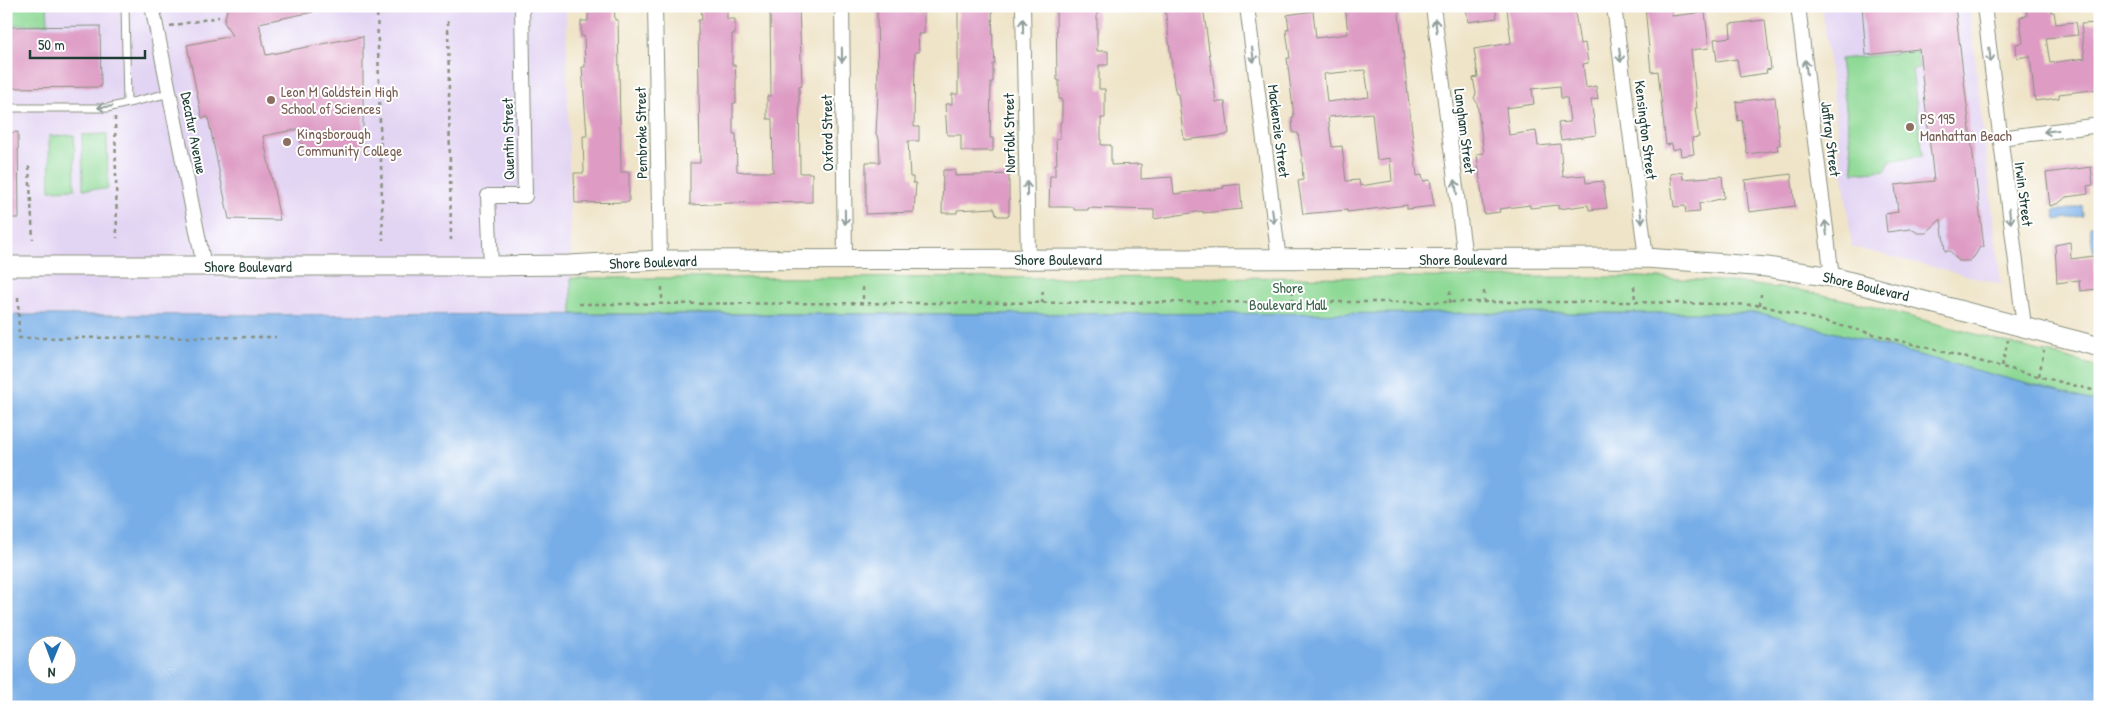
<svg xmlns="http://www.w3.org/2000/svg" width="2106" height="713" viewBox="0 0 2106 713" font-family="'Patrick Hand',sans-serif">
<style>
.built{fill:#e2d4f3}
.green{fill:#8ed995;stroke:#568b64}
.water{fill:#78aee7;stroke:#4c768e;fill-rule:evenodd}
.building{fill:#de9cc5;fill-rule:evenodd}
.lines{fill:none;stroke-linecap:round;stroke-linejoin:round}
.service-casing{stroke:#87907e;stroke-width:9}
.minor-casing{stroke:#87907e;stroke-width:16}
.secondary-casing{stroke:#87907e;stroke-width:21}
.path{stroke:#87907e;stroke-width:2.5;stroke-dasharray:4 4;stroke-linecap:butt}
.service{stroke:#fff;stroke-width:7}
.minor{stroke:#fff;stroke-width:14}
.secondary{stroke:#fff;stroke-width:19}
.oneway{stroke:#8f9e9a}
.education-dot{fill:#8d6e63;stroke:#fff;stroke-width:2}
.labels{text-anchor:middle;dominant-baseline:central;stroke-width:4;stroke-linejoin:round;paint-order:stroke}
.education-label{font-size:15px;fill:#785e54;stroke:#fff;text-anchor:start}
.street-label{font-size:15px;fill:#1f3d34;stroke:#fff}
.park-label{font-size:15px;fill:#3b644c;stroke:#fff}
</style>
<rect width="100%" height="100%" fill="#fff"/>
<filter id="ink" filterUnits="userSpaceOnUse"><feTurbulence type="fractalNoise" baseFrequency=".02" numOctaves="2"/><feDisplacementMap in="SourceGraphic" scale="10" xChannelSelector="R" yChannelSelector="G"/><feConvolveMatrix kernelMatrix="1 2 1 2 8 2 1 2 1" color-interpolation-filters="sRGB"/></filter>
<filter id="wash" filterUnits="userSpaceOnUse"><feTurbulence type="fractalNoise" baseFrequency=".0096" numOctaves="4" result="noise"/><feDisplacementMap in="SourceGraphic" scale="20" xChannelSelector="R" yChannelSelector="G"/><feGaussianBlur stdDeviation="1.12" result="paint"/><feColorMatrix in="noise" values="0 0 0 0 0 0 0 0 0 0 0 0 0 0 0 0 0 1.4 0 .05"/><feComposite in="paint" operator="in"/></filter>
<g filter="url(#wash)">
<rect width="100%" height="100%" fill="#efe4c8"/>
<g class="built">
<polygon points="6,6 566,6 572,314 6,315"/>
<polygon points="1822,6 1969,6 2001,284 1852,247"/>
</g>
<g class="green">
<polygon points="6,6 47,6 48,24 6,25"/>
<polygon points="1919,51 1917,57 1919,69 1912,70 1923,156 1890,160 1886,170 1854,173 1840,59"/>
<polygon points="107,134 108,189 83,189 82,135"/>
<polygon points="74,135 75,189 50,190 49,136"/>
<polygon points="1640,277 1721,281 1805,291 1855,302 2100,367 2100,403 1760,313 572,314 571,278"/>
</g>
<g class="water">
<polygon points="2082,205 2083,216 2056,220 2054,210 2066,210"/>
<polygon points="2100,225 2100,253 2097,254 2096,251 2093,251 2090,226"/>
<path d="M 1760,313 L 2100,403 L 2100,707 L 6,707 L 6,315 ZM 38,646 L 68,646 L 68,676 L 38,676 Z"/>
</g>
<g id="blocks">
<g class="building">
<polygon points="228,6 312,6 313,12 259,23 266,55 363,36 363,146 361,150 356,153 311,151 301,143 299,129 263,136 280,220 229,219 208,117 202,118 187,45 232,36 224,22"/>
<polygon points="588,6 614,6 615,20 618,20 621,172 629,172 629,202 575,203 574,173 584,173 583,136 587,136 582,67 585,67 584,36 581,36 581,21 588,21"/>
<polygon points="701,6 727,6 727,19 735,19 735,34 732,34 732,65 735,65 736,81 736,103 733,103 733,134 736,134 737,171 744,172 773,172 772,119 767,119 767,96 771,96 770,6 799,6 802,86 799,87 800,173 812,173 812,202 732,203 690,205 690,163 700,163 698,20 702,20"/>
<polygon points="877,6 914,6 914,13 924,12 924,34 918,34 919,52 915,52 914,127 919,127 919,141 908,141 910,177 913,177 913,183 916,183 914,212 866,214 866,162 880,162 879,139 876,134 878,94"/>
<polygon points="958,6 992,6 993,50 994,50 995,64 993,64 993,82 991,82 990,138 993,138 993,151 961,151 961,135 947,135 945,104 952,104 952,94 958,94"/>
<polygon points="1056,6 1097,6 1097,51 1108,51 1108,65 1099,65 1099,89 1105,89 1105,118 1101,118 1101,145 1111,145 1111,165 1141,164 1141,179 1172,177 1174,194 1224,188 1223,186 1240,184 1242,209 1203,213 1203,211 1154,219 1154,210 1088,208 1088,210 1074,210 1074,207 1049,207 1050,176 1055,176 1055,164 1057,164 1056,139 1060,138 1060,122 1062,122 1062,99 1059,99 1059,80 1057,80"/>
<polygon points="1165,6 1203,6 1216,102 1225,102 1229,133 1226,135 1184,140 1178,94 1176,94 1174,85"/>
<path d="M 1345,6 L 1398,6 L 1417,176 L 1422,175 L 1423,181 L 1430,180 L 1434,206 L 1407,209 L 1407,205 L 1347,212 L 1347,210 L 1303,214 L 1298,181 L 1303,180 L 1302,159 L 1298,133 L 1293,133 L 1292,117 L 1294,117 L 1287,58 L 1290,58 L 1286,30 L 1289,29 L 1287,15 L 1313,11 L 1316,38 L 1348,34 ZM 1365,70 L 1369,97 L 1327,102 L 1324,74 ZM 1372,113 L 1377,160 L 1390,158 L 1392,181 L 1360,186 L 1359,180 L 1346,181 L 1342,146 L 1332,147 L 1328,117 Z"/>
<polygon points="1466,6 1495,6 1497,18 1468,22"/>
<polygon points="1533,6 1574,6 1580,44 1585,43 1588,63 1583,64 1586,88 1596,86 1598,99 1591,100 1596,135 1561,140 1558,123 1570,122 1567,98 1561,98 1560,86 1532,89 1534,104 1506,108 1509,135 1536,131 1538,146 1560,144 1563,177 1585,175 1586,183 1603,181 1607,208 1589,210 1588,205 1558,209 1558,205 1530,208 1530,205 1499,209 1500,212 1484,214 1477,154 1484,153 1477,103 1474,98 1476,94 1473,78 1478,77 1474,49 1511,43 1507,9"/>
<polygon points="1645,6 1671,6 1672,16 1705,12 1709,48 1691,50 1697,108 1695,108 1699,137 1692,138 1694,154 1681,156 1680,148 1673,150 1672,144 1666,145 1658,71 1651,72"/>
<polygon points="1862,6 1955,6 1984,247 1980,247 1974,257 1969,261 1959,261 1950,251 1945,251 1941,219 1926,233 1918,233 1911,229 1887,232 1885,214 1898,212 1895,185 1934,181 1919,49 1866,55"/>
<polygon points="2026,6 2050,6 2051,12 2054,12 2056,24 2076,22 2078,35 2046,38 2050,63 2085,58 2081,24 2097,23 2100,51 2100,89 2059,94 2059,98 2035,101 2030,56 2017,58 2016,44 2023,43 2020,17 2027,16"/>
<polygon points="1765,20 1771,69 1766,70 1767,73 1740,77 1737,59 1717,62 1714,39 1731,37 1730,24"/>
<polygon points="100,26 101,87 6,88 6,27"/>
<polygon points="1775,97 1780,145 1777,145 1778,150 1747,154 1742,120 1738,121 1736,102"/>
<polygon points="18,132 19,218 6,218 6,133"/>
<polygon points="2091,167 2093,185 2087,186 2088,194 2066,197 2059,203 2050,206 2046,173"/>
<polygon points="943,170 955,170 955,176 1009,174 1009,216 997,216 994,208 957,210 957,213 942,213"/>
<polygon points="1682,172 1683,179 1722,176 1724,198 1699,204 1700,212 1686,213 1685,206 1674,207 1670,174"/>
<polygon points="1791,174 1795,206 1749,212 1745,180"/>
<polygon points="2070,242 2071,259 2093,256 2097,289 2080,291 2079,280 2057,283 2055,245"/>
</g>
</g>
</g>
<g filter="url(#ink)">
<use href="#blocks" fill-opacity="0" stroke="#87907e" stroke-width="1"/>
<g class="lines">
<g class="service-casing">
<g id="service">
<polyline points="125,6 127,103"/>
<polyline points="6,108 107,108 170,93"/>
</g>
</g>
<g class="minor-casing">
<g id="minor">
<polyline points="152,6 204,266"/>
<polyline points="655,6 660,260"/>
<polyline points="842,6 845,260"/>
<polyline points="1023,6 1028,258"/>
<polyline points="1247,6 1279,260"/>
<polyline points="1433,6 1465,259"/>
<polyline points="1614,6 1646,258"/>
<polyline points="1798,6 1832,277"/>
<polyline points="1984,6 2024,326"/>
<polyline points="2000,138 2100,125"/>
<polyline points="491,266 488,196 525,196 522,6"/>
</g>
</g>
<g class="secondary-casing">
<polyline id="secondary" points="6,266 491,266 569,265 660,260 1646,258 1767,267 1832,277 2100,347"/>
</g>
<g class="path">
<polyline points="377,6 383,240"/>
<polyline points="448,21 451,240"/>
<polyline points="170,26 219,17"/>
<polyline points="115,117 117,238"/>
<polyline points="29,166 33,239"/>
<polyline points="1634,286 1635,302"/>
<polyline points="662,287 662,304"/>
<polyline points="863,287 863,303"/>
<polyline points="18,297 19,338 276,337"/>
<polyline points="1292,302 1293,287"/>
<polyline points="1042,303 1043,287"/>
<polyline points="1450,303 1450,287"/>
<polyline points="1484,303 1484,287"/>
<polyline points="579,304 1292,302 1635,302 1760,305 2100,392"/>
<polyline points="1760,305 1761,294"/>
<polyline points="2002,366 2008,340"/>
<polyline points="2039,376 2044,350"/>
</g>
<use href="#service" class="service"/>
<use href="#minor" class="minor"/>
<use href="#secondary" class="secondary"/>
</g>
<defs><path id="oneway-shaft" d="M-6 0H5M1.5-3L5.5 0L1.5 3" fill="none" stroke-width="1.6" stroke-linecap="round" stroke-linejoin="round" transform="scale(1.25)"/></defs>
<g class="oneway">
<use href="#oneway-shaft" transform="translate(1023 26) rotate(-91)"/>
<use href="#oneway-shaft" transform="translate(1436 26) rotate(-97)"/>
<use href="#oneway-shaft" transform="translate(842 55) rotate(89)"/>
<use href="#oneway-shaft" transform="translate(1253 55) rotate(83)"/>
<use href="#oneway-shaft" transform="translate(1620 55) rotate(83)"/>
<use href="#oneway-shaft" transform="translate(1990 55) rotate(83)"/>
<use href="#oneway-shaft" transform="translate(1806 67) rotate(-97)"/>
<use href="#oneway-shaft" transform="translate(105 107) rotate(175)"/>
<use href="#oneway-shaft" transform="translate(2051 131) rotate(173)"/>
<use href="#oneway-shaft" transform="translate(1456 187) rotate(-97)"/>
<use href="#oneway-shaft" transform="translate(1027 189) rotate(-91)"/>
<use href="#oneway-shaft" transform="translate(1273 216) rotate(83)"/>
<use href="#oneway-shaft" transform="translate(1641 216) rotate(83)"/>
<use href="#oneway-shaft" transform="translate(2010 216) rotate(83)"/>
<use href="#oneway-shaft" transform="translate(845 217) rotate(89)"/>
<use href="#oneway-shaft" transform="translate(1826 228) rotate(-97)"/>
</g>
</g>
<g class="education-dot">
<circle cx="271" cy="100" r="5"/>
<circle cx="1910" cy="127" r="5"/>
<circle cx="287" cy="142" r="5"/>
</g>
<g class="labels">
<g class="education-label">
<text x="281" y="91">Leon M Goldstein High<tspan x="281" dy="17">School of Sciences</tspan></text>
<text x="1920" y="118">PS 195<tspan x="1920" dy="17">Manhattan Beach</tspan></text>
<text x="297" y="133">Kingsborough<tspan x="297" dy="17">Community College</tspan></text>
</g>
<g class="street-label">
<text transform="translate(1646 130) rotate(83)">Kensington Street</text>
<text transform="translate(1279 131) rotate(83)">Mackenzie Street</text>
<text transform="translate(1465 131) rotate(83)">Langham Street</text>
<text transform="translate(194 133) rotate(79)">Decatur Avenue</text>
<text transform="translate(641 133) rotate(-91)">Pembroke Street</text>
<text transform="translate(827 133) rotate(-91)">Oxford Street</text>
<text transform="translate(1009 133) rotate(-91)">Norfolk Street</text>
<text transform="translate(508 139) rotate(-91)">Quentin Street</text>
<text transform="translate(1831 139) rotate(83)">Jaffray Street</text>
<text transform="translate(2024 194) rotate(83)">Irwin Street</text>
<text x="1058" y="259">Shore Boulevard</text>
<text x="1463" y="259">Shore Boulevard</text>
<text transform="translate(653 262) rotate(-2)">Shore Boulevard</text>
<text x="248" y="266">Shore Boulevard</text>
<text transform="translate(1866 286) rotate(13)">Shore Boulevard</text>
</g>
<g class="park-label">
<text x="1288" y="287">Shore<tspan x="1288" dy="17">Boulevard Mall</tspan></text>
</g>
</g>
<rect width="2106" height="713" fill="none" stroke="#fff" stroke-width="25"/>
<g transform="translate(52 660) rotate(181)"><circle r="24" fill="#ffffff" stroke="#a5b1ae"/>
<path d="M0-4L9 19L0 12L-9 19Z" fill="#1f6fb2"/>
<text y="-8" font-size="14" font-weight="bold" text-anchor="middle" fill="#1f3d34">N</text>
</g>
<path d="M30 50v8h115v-8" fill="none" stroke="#1f3d34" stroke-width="2.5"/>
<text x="38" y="50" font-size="15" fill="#1f3d34" stroke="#ffffff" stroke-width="4" paint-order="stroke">50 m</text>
</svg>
